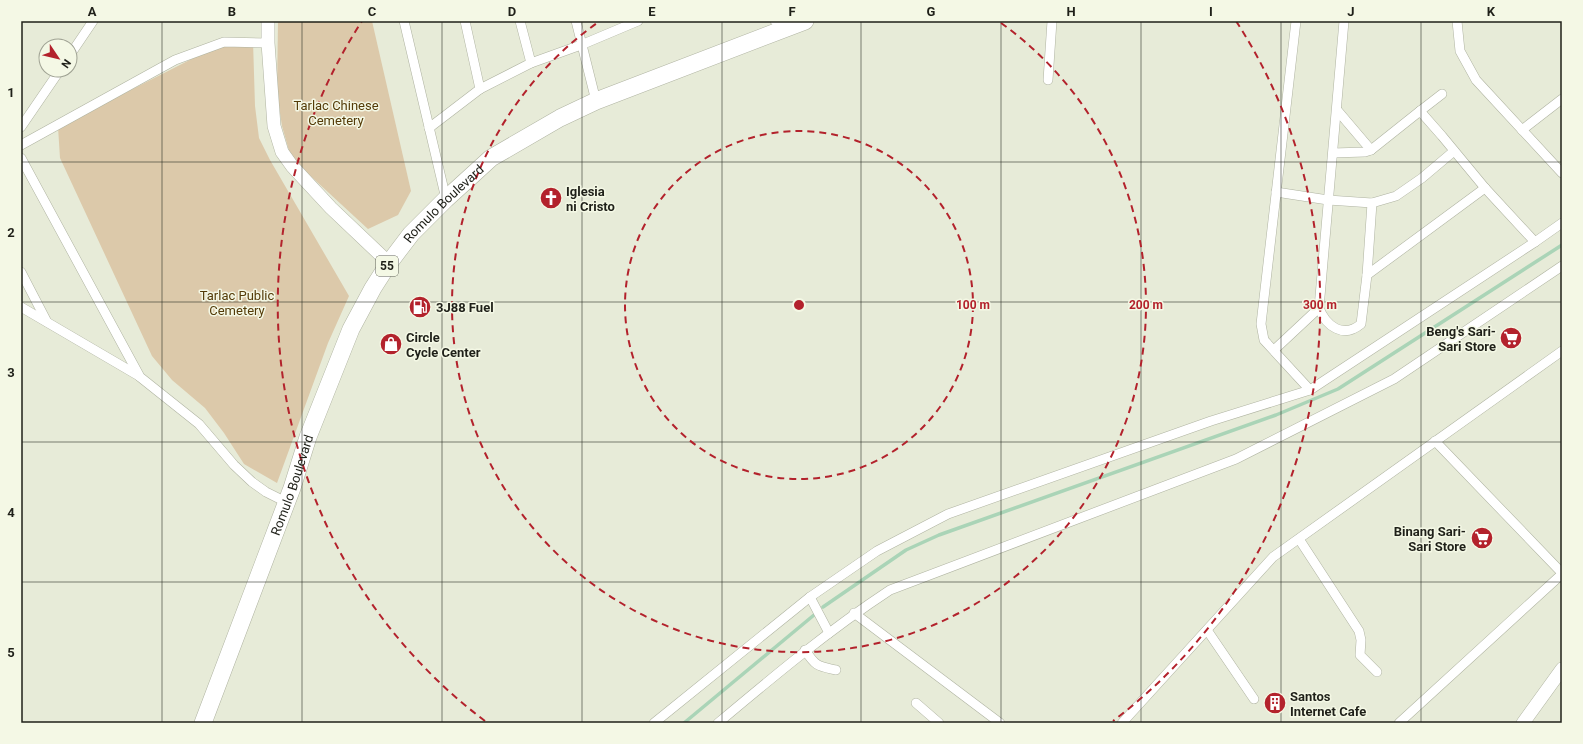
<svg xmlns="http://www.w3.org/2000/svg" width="1583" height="744" viewBox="0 0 1583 744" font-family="Roboto,sans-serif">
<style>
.green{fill:#dcc9aa}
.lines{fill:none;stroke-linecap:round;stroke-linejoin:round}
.stream{stroke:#aad4b7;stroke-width:3.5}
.street-casing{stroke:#afb3a1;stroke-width:10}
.secondary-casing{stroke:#afb3a1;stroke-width:14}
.highway-casing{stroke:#afb3a1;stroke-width:18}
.street{stroke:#fff;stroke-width:9}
.secondary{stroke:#fff;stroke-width:13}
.highway{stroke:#fff;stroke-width:17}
.grid{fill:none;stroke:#1f2019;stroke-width:1;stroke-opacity:0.55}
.ring{fill:none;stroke:#b3222c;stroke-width:2;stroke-dasharray:7 5}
.labels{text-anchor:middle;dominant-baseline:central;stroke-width:3;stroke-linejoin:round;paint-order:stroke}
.shield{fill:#f4f8e5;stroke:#5f6156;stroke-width:1}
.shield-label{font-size:12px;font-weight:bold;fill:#1f2019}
.park-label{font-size:13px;fill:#543b08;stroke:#f4f8e5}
.poi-label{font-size:13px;font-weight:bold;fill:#1f2019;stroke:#f4f8e5;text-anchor:start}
.street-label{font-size:13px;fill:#1f2019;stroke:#f4f8e5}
.centre{fill:#b3222c;stroke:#f4f8e5;stroke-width:2}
.ring-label{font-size:12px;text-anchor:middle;font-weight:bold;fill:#b3222c;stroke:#f4f8e5;stroke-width:3;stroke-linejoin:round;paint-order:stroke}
.neatline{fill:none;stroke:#1f2019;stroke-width:1.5}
.grid-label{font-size:13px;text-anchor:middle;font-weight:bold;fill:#1f2019}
</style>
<rect width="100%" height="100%" fill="#e7ebd8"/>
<g class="green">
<polygon points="278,21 372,21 411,191 398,215 368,229 291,158 282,126 277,93"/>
<polygon points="227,41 253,41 255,106 259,138 270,160 349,296 328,343 277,483 244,464 224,433 205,408 172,380 152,356 60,158 58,127"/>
</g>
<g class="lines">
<g class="stream">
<polyline points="823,607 906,550 939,535 1276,415 1338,389 1562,245"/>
<polyline points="684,723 814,615"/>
</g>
<g class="street-casing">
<g id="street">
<polyline points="404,21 446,199"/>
<polyline points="465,21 480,89"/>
<polyline points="520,21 531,63"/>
<polyline points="576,21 596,101"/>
<polyline points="775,21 784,29"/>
<polyline points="1296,21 1261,324 1264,340 1310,390"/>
<path d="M 1344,21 L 1319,308 C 1326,326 1343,339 1361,324 L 1367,275 L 1372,203"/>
<polyline points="1457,21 1460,51 1476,80 1562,173"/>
<polyline points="70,55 93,21"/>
<polyline points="1048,80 1052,21"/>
<polyline points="1337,110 1371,150"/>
<polyline points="1420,111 1442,94"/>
<polyline points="21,127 60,70"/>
<polyline points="429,128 480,89 531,63 581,45 638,21"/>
<polyline points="1522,130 1562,99"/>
<polyline points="21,145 175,60 224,42 268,43"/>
<polyline points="1333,153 1365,152 1371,150 1420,111 1442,136 1485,188 1535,242"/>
<polyline points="21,158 140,377 199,424 234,465 252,482 266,492 286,502"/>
<polyline points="1276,192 1328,200 1372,203 1396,196 1422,178 1454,151"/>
<polyline points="21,272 47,322"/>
<polyline points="1367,275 1485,188"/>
<polyline points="21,307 139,376"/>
<polyline points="1274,350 1319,308"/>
<polyline points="1435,441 1562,573"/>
<polyline points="1299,539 1359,631 1361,640 1360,655 1377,672"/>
<polyline points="810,597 829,633"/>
<polyline points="854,613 1000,723"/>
<polyline points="1207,630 1254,699"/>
<path d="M 805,650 C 816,667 818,666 836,670"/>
<polyline points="916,703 939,723"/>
<polyline points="654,723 810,597 877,551 948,514 1211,421 1310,390 1535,242 1562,223"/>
<path d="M 718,723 C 774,676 829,630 890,590 L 1236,459 L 1394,379 L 1562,266"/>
<polyline points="1122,723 1273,557 1562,351"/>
<polyline points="1399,723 1562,574"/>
</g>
</g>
<g class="secondary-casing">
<g id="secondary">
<polyline points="268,21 268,43 274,126 282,152 292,166 331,208 389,263"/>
<polyline points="1523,723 1562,669"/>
</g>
</g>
<g class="highway-casing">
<g id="highway">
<path id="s1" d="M 203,723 L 292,488 L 308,437 L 351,329 L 373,288 L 389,263 L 411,234 L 446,199 L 491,158 L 560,118 L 596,101 L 805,21"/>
</g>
</g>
<use href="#street" class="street"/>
<use href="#secondary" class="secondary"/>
<use href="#highway" class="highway"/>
</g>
<path class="grid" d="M 162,21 L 162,723M 302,21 L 302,723M 442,21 L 442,723M 582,21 L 582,723M 722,21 L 722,723M 861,21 L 861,723M 1001,21 L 1001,723M 1141,21 L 1141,723M 1281,21 L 1281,723M 1421,21 L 1421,723M 21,162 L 1562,162M 21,302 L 1562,302M 21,442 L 1562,442M 21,582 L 1562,582"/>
<g class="ring">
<circle cx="799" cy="305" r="174"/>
<path d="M1001 23A347 347 0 1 1 597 23"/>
<path d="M485 721A521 521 0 0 1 362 21M1236 21A521 521 0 0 1 1113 721"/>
</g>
<defs>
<g id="church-disc" transform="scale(1.15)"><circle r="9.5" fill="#b3222c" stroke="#f4f8e5"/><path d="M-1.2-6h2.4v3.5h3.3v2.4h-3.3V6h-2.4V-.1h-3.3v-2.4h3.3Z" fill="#fff"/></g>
<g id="fuel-disc" transform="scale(1.15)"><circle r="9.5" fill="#b3222c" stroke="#f4f8e5"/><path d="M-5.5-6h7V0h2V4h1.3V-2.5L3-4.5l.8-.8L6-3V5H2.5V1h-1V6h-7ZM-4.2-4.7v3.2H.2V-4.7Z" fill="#fff"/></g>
<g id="supermarket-disc" transform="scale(1.15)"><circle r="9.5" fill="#b3222c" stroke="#f4f8e5"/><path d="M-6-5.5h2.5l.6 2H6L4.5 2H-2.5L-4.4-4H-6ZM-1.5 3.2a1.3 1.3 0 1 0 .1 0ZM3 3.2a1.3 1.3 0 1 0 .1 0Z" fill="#fff"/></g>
<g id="shop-disc" transform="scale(1.15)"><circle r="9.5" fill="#b3222c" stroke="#f4f8e5"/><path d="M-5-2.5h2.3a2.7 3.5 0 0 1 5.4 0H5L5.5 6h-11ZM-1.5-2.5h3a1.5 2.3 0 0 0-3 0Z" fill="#fff"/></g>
<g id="building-disc" transform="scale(1.15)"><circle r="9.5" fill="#b3222c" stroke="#f4f8e5"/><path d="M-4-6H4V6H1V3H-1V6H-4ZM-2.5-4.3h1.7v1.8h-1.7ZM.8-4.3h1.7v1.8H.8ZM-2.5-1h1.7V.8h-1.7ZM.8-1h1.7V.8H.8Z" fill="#fff"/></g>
</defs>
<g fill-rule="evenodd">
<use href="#church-disc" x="551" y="198"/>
<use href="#fuel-disc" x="420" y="307"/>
<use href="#supermarket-disc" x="1511" y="338"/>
<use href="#shop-disc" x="391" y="344"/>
<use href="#supermarket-disc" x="1482" y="538"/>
<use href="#building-disc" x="1275" y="703"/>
</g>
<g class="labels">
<rect class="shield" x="376" y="256" width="22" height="20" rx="3"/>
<g class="shield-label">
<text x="387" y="266">55</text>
</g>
<g class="park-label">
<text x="336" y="105">Tarlac Chinese<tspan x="336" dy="15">Cemetery</tspan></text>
<text x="237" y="295">Tarlac Public<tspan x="237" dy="15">Cemetery</tspan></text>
</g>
<g class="poi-label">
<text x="566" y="191">Iglesia<tspan x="566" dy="15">ni Cristo</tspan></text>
<text x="436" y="307">3J88 Fuel</text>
<text x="1496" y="331" text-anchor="end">Beng's Sari-<tspan x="1496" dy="15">Sari Store</tspan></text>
<text x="406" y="337">Circle<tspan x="406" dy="15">Cycle Center</tspan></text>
<text x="1466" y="531" text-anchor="end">Binang Sari-<tspan x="1466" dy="15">Sari Store</tspan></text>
<text x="1290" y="696">Santos<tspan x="1290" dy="15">Internet Cafe</tspan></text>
</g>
<g class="street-label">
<text stroke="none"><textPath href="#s1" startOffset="578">Romulo Boulevard</textPath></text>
<text stroke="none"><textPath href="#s1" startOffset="254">Romulo Boulevard</textPath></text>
</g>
</g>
<circle cx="799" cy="305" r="6" class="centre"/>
<g class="ring-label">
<text x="973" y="309">100 m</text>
<text x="1146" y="309">200 m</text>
<text x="1320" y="309">300 m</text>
</g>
<rect width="1583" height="744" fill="none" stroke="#f4f8e5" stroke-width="44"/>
<g transform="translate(58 58) rotate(125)"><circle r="19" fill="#f4f8e5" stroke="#9fa293"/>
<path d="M0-3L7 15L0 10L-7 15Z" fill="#b3222c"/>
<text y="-6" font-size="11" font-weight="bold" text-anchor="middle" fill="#1f2019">N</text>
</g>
<rect x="22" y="22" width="1539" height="700" class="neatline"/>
<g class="grid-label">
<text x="92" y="16">A</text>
<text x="232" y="16">B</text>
<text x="372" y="16">C</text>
<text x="512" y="16">D</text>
<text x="652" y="16">E</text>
<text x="792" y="16">F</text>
<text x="931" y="16">G</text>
<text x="1071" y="16">H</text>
<text x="1211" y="16">I</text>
<text x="1351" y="16">J</text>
<text x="1491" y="16">K</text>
<text x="11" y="97">1</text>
<text x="11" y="237">2</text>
<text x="11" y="377">3</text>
<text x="11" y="517">4</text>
<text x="11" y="657">5</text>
</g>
</svg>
